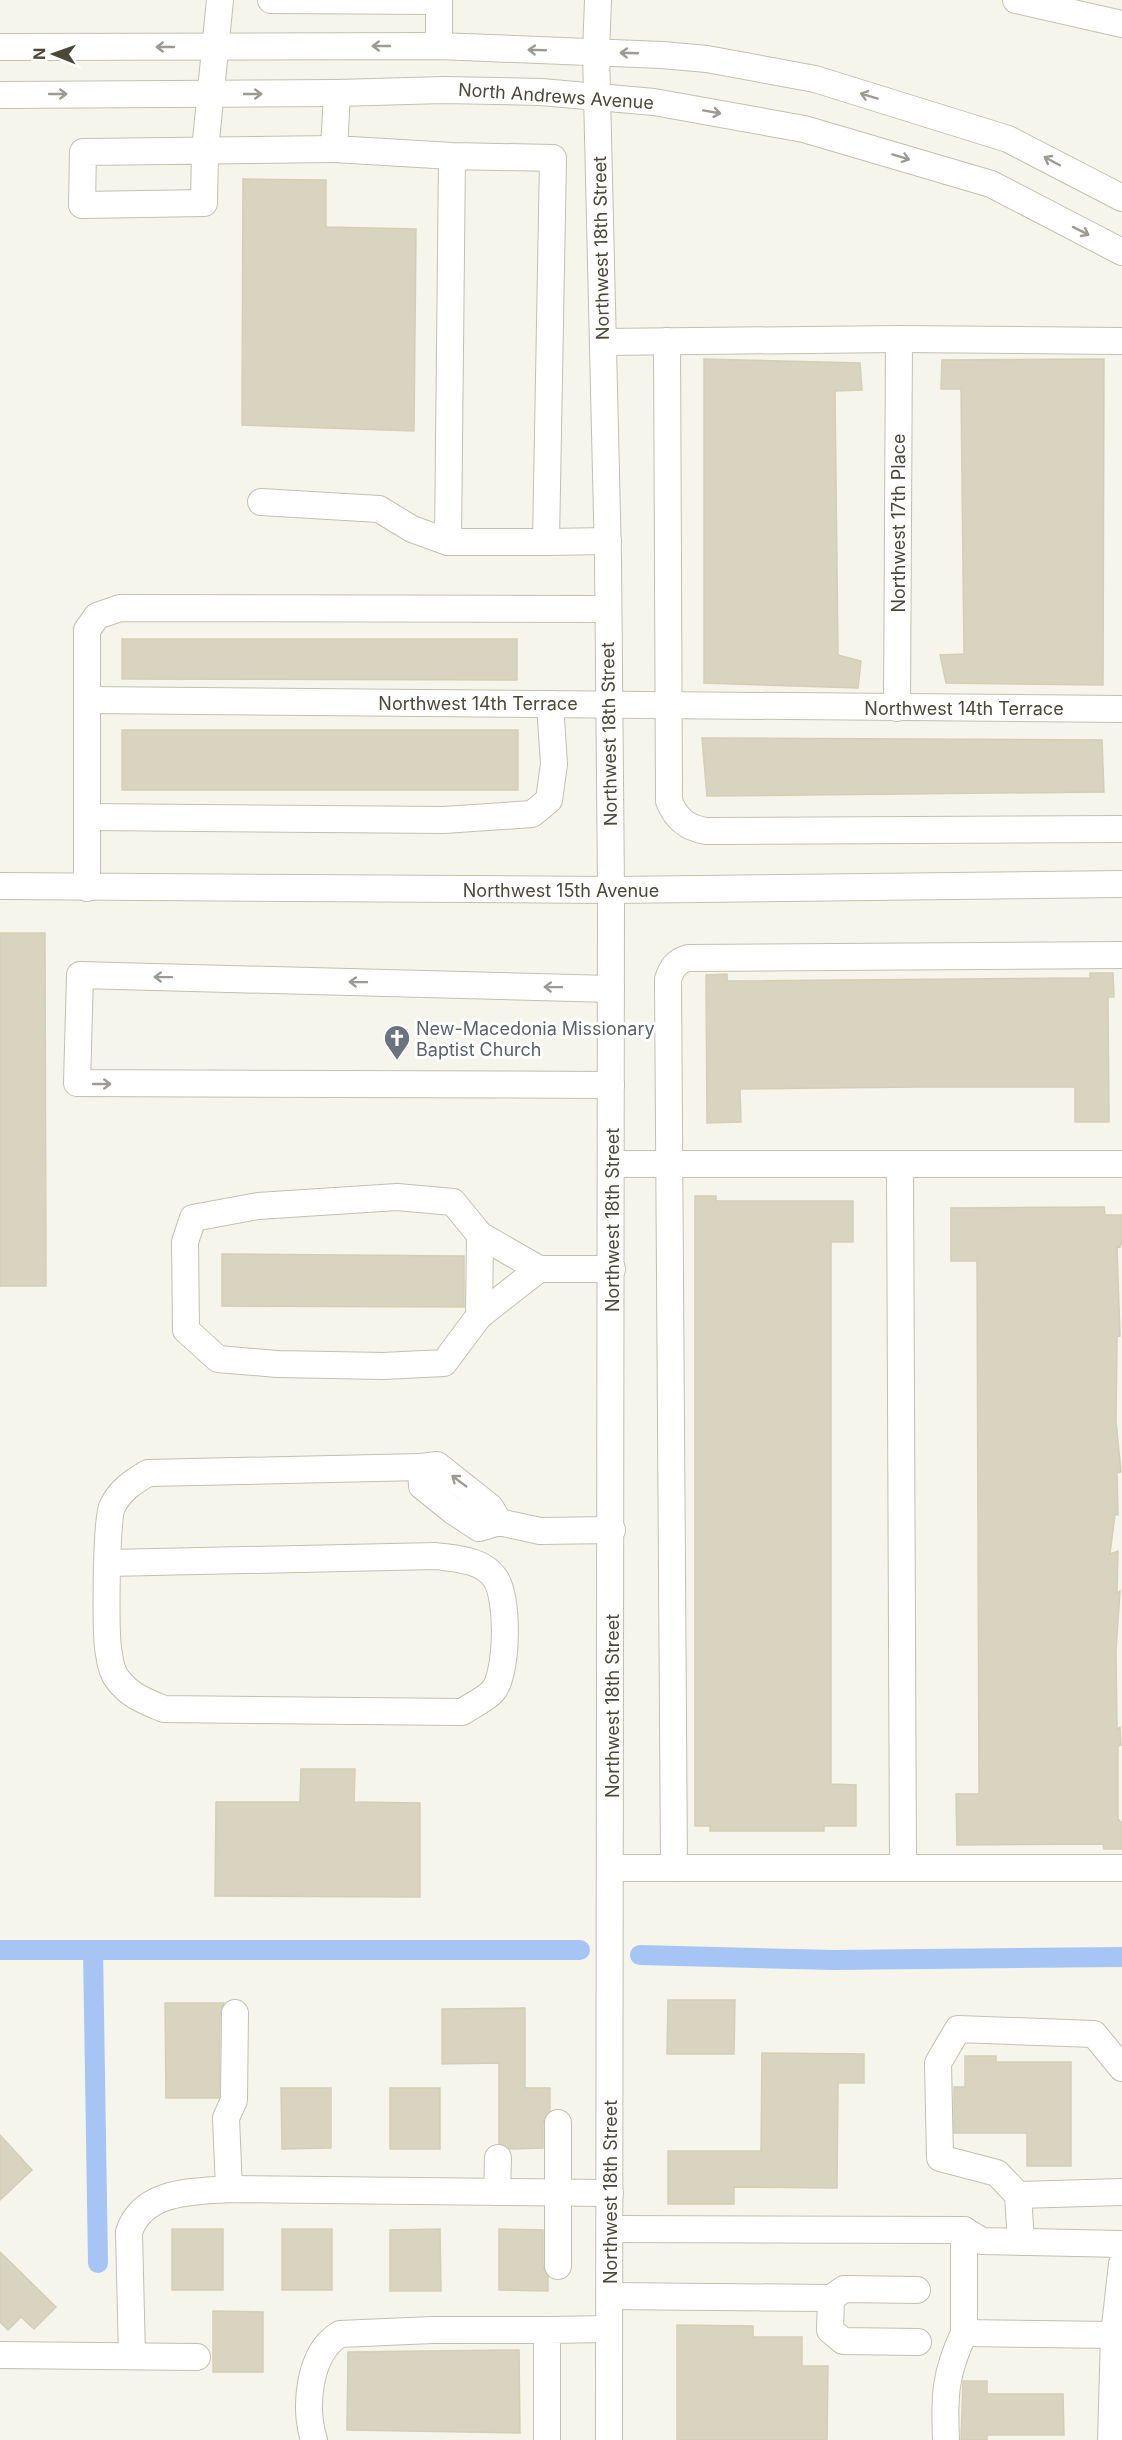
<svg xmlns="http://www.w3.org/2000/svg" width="1122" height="2440" viewBox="0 0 1122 2440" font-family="Inter,sans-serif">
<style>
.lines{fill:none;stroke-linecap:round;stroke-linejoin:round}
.canal{stroke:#a6c5f4;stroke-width:20}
.building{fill:#d9d4c0;stroke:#d4ceb3;stroke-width:1.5}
.minor-casing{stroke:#c3c0ad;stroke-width:28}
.minor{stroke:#fff;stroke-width:26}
.oneway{stroke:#9d9a92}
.labels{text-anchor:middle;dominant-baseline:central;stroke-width:6;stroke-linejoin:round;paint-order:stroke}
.street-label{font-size:18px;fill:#4c4838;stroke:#fff}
.worship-label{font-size:18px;fill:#5b616d;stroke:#fff;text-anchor:start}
</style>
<rect width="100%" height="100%" fill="#f6f5ec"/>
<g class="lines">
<g class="canal">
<polyline points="0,1950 580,1950"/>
<polyline points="93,1950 98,2263"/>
<polyline points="640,1955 834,1960 1122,1957"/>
</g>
</g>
<g class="building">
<polygon points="243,179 326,180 326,227 416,229 414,431 242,425"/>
<polygon points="704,359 860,363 862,390 835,391 838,655 861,661 858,688 704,683"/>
<polygon points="1104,359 1103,685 946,683 940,655 964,654 961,389 941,389 942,360"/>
<polygon points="122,639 517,639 517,680 122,679"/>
<rect x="122" y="730" width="396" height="60"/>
<polygon points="702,738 1102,740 1104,792 707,796"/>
<polygon points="0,933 45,933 46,1286 0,1286"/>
<polygon points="1090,973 1113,973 1114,997 1108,997 1109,1122 1075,1122 1075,1087 918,1087 740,1089 741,1122 707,1123 706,975 727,974 727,981 1090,978"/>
<polygon points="695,1196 716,1196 716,1201 853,1201 853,1242 831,1242 831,1784 856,1785 856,1826 824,1826 824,1831 710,1831 710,1826 695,1826"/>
<polygon points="1104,1207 1105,1215 1122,1215 1122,1241 1120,1247 1117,1246 1120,1336 1117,1337 1116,1421 1121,1472 1117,1473 1118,1515 1115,1514 1110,1554 1118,1551 1117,1593 1120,1591 1116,1651 1117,1729 1120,1727 1121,1745 1118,1746 1118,1819 1122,1823 1122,1849 1104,1849 1103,1844 957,1845 956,1794 979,1794 977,1261 951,1261 951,1208"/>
<polygon points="222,1254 464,1256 464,1307 222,1306"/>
<polygon points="301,1769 355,1769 354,1802 420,1803 420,1897 215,1896 216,1802 300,1802"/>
<polygon points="668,2000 735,2000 734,2054 667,2054"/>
<polygon points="165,2003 224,2003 220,2013 219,2098 166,2098"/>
<polygon points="525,2008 525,2088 550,2088 550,2111 543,2122 543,2148 509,2149 499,2143 499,2063 442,2064 442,2009"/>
<polygon points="762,2053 864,2054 864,2083 838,2083 837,2188 734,2187 734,2204 668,2204 668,2151 761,2151"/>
<polygon points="965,2056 996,2056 996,2062 1071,2062 1071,2166 1027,2166 1027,2133 954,2133 954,2087 965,2087"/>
<polygon points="281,2088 331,2088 331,2148 282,2149"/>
<rect x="390" y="2088" width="50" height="61"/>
<polygon points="0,2135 32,2170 0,2200"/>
<rect x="172" y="2229" width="51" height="61"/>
<rect x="282" y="2229" width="50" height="61"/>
<polygon points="440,2229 441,2291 390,2291 390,2230"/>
<polygon points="499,2229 543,2230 543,2266 548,2276 548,2291 499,2290"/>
<polygon points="0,2252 56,2307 34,2329 21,2317 8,2330 0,2322"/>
<polygon points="213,2311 263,2312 263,2372 213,2372"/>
<polygon points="677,2325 753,2326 753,2337 802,2337 802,2366 828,2366 827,2440 677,2440"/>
<polygon points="519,2350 520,2433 347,2430 348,2352"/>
<polygon points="963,2381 987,2381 987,2394 1063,2394 1064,2435 987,2435 987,2440 961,2440"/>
</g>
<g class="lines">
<g class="minor-casing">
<g id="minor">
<polyline points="220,0 205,150 204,203 82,205 83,152 334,149"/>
<polyline points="271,0 439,1"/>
<polyline points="439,0 439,46"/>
<polyline points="598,0 596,52 608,558 611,890 609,2440"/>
<polyline points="1016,0 1122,24"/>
<polyline points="0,47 439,46 662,55 707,59 815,79 1008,139 1122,198"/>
<polyline points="337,93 334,149 452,156 553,158 546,542 448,542 452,156"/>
<polyline points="0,95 337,93 444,90 541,92 654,102 804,129 991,184 1122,252"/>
<path d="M 667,341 L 669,801 C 676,819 687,828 706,831 L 1122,829"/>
<polyline points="603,342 899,339 1122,341"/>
<polyline points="261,502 379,509 412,529 448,542"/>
<polyline points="546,542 608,541"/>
<polyline points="87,700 1122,709"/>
<polyline points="897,708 899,339"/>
<polyline points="87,817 444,820 532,814 549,800 554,764 550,704"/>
<polyline points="0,886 611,890 1122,884"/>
<polyline points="87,888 87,630 97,616 120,608 608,609"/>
<polyline points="611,989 80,975 77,1083 611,1085"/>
<polyline points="612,1164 1122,1164"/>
<polyline points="900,1164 903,1868"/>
<polygon points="397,1197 453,1202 480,1235 539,1269 479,1316 444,1363 383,1366 277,1364 218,1359 186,1330 185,1242 193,1218 258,1206"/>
<polyline points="539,1269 612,1269"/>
<polyline points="479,1316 480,1235"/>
<polyline points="499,1522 490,1507 437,1465 421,1467 422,1486 453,1511 479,1528 499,1522 540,1531 612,1530"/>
<path d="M 108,1563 L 436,1556 C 456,1559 482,1559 495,1578 C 509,1597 508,1673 493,1691 C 486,1699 471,1706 462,1712 L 164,1709 C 147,1702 130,1696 118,1680 C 113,1674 110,1662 109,1654 C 105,1637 106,1520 112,1507 C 120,1490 133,1482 148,1473 L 421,1467"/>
<polyline points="611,1868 1122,1868"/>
<path d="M 674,1868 L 668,979 C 672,968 676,961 688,958 L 1122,955"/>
<polyline points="229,2189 226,2118 234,2100 235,2013"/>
<polyline points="497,2192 498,2158"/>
<polyline points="1018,2195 1122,2192"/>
<polyline points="610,2229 964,2230 964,2333 1114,2335 1122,2264"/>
<polyline points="964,2230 982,2241 1122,2244"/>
<polyline points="1021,2242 1018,2195 997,2173 940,2158 938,2063 958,2029 1094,2034 1122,2068"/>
<polyline points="558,2266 558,2123"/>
<polyline points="610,2296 831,2298 844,2289 917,2290"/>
<polyline points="831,2298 830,2330 843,2341 918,2342"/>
<polyline points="0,2355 197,2357"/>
<path d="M 132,2356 L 129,2232 C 143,2190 193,2192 229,2189 L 610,2193"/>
<path d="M 314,2440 C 304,2408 308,2353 340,2334 L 432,2330 L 547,2330"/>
<polyline points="547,2440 547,2330 609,2329"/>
<path d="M 946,2440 C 944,2395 945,2374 964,2333"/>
<polyline points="1111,2440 1114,2335"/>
</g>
</g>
<use href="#minor" class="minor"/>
</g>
<defs><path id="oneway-shaft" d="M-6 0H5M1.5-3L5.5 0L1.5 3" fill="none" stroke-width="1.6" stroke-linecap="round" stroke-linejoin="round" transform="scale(1.5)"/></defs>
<g class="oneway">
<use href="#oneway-shaft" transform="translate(381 46) rotate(-180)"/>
<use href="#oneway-shaft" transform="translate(165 47) rotate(180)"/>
<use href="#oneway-shaft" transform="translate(537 50) rotate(-178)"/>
<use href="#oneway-shaft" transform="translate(629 53) rotate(-178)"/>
<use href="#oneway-shaft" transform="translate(58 94)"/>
<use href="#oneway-shaft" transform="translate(253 94)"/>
<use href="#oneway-shaft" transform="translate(869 96) rotate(-163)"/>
<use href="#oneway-shaft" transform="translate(712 112) rotate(10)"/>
<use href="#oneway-shaft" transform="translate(901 157) rotate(17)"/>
<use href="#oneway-shaft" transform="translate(1052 161) rotate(-152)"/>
<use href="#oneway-shaft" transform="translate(1081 231) rotate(27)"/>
<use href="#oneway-shaft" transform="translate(163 977) rotate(-179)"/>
<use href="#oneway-shaft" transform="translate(358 982) rotate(-179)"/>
<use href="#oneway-shaft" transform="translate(553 987) rotate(-179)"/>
<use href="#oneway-shaft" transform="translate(102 1084)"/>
<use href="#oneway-shaft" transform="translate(459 1481) rotate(-143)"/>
</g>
<defs>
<g id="church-pin" transform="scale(1.35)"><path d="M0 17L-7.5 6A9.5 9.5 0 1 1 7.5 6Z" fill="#6b7280" stroke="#fff"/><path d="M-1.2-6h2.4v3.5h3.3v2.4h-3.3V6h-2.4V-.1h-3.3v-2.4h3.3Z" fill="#fff"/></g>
</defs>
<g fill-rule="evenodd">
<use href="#church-pin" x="397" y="1038"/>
</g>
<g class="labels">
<g class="street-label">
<text transform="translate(556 96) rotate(4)">North Andrews Avenue</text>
<text transform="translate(601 248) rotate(-91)">Northwest 18th Street</text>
<text transform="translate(898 523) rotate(-90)">Northwest 17th Place</text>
<text x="478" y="703">Northwest 14th Terrace</text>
<text x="964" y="708">Northwest 14th Terrace</text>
<text transform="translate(609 734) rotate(-91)">Northwest 18th Street</text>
<text x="561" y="890">Northwest 15th Avenue</text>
<text transform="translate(612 1220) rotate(-90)">Northwest 18th Street</text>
<text transform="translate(612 1706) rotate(-90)">Northwest 18th Street</text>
<text transform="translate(610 2192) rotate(-90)">Northwest 18th Street</text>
</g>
<g class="worship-label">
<text x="416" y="1028">New-Macedonia Missionary<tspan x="416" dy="21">Baptist Church</tspan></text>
</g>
</g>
<g transform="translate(54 54) rotate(271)" stroke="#ffffff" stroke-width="4.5" paint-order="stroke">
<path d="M0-4.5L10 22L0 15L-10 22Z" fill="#4c4838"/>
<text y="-9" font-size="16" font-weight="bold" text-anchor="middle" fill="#4c4838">N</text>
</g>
</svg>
